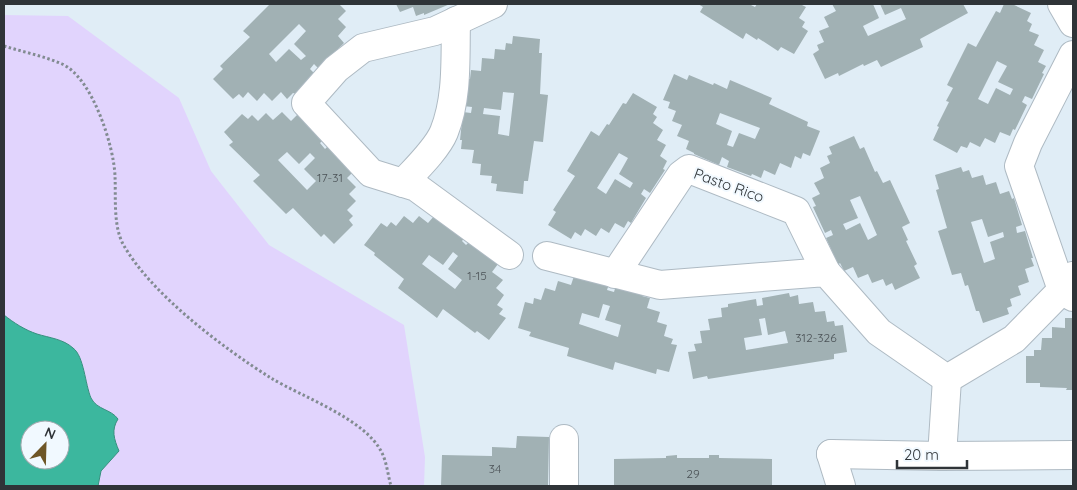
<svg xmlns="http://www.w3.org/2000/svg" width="1077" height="490" viewBox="0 0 1077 490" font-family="Quicksand,sans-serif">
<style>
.green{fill:#e1d4fd;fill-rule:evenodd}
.water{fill:#3cb79e;stroke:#38907f;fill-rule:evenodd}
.building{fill:#a1b1b4;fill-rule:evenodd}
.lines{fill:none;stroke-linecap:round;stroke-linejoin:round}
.minor-casing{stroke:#aebac3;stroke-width:30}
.path{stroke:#828b91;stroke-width:3;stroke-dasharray:2.5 2.5;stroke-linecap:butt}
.minor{stroke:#fff;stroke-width:28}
.labels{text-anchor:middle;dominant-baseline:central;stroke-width:4;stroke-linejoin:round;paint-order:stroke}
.number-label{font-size:12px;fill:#4c5357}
.street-label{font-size:15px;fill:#2f3438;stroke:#f1f9ff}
</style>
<rect width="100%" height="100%" fill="#e0edf6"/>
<path class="green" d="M 4,15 L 68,16 L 179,98 L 211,171 L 269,245 L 404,325 L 425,457 L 424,486 L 4,486 ZM 30,430 L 60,430 L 60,460 L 30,460 Z"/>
<path class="water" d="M 4,315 C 14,323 25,330 37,334 C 50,338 63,339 73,348 C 84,356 85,384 91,398 C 97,410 111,409 118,419 C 111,430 114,439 119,451 L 101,471 L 98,486 L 4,486 ZM 30,430 L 60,430 L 60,460 L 30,460 Z"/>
<g class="building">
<path d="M 270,4 L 339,4 L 346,11 L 338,19 L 346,27 L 338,36 L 344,43 L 338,49 L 340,50 L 320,70 L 314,64 L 310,69 L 315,74 L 296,94 L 293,93 L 287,99 L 281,92 L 272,101 L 264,93 L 257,101 L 248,92 L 243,98 L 239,94 L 233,99 L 213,79 L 223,69 L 220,66 L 250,37 L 243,31 ZM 299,24 L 306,31 L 294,44 L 306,56 L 301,60 L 289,49 L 276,62 L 269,54 Z"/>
<polygon points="396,4 450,4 424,15 424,13 416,16 413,7 400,12"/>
<polygon points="698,4 749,4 755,7 757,4 800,4 806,7 799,18 805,22 802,27 808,31 794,54 781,47 778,51 758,38 757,40 746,33 743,39 700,12 703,7"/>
<polygon points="832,4 873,4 879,18 863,26 868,36 906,19 901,8 885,15 880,4 963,4 968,13 920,39 923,47 881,67 877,60 864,66 863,64 839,76 838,73 825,79 813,54 819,50 817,45 824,42 819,31 829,27 824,17 836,11"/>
<path d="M 1004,4 L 1012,4 L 1031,13 L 1027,21 L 1032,24 L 1029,31 L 1039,35 L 1034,45 L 1044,50 L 1038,62 L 1046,66 L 1042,73 L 1044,74 L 1032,99 L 1025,96 L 1022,102 L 1027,105 L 1015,130 L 1013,129 L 1010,136 L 1000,132 L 995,143 L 985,138 L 980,147 L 970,142 L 967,148 L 961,146 L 957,153 L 933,140 L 939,127 L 937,126 L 949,102 L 946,101 L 953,88 L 947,85 L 968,43 L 976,47 L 996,11 L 1000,13 ZM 997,61 L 1007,66 L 998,82 L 1013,89 L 1010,95 L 996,88 L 988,104 L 978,99 Z"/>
<path d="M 513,36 L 540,39 L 539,53 L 542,53 L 540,94 L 548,95 L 543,142 L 534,141 L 528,181 L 524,181 L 523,194 L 496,191 L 497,184 L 491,183 L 492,176 L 480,175 L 481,164 L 472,163 L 474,150 L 461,149 L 462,140 L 460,140 L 463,112 L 471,113 L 472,107 L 463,106 L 466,79 L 470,79 L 471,70 L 481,71 L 482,58 L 494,59 L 495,49 L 505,50 L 506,43 L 512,44 ZM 503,92 L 514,93 L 509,136 L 498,134 L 500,116 L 483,114 L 484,108 L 501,110 Z"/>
<path d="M 674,74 L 687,80 L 689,75 L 713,85 L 714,83 L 727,89 L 730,80 L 772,98 L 769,104 L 808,122 L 807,126 L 820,131 L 810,156 L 803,153 L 801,159 L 795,156 L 791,168 L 780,163 L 775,175 L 764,170 L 761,178 L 752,174 L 751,176 L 727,167 L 729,161 L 722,157 L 719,165 L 694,154 L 694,153 L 686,149 L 689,141 L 677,136 L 682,125 L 672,121 L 676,111 L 668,108 L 670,102 L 663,100 ZM 720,113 L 760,128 L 755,139 L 739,133 L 733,147 L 727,145 L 732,131 L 716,124 Z"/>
<path d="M 633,93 L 657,107 L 653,114 L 657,117 L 653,123 L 663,130 L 657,140 L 666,145 L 660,156 L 667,161 L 663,169 L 665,170 L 650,193 L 644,189 L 641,194 L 646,198 L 631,223 L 628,221 L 624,228 L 615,223 L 609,233 L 601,228 L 596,236 L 585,229 L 581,236 L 575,232 L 571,239 L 548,225 L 556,212 L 553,210 L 575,176 L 567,171 L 591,131 L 599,136 L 607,124 L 609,125 L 623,103 L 626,104 ZM 619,153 L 628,158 L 619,174 L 633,183 L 630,188 L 615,179 L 606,194 L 597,188 Z"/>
<path d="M 282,112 L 291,121 L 298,114 L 325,138 L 320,143 L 325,149 L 330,144 L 354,171 L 347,178 L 356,187 L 349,194 L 356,201 L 347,210 L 353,216 L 349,220 L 353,225 L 334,244 L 324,234 L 321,237 L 293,208 L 286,214 L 253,181 L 260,175 L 229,145 L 233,142 L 224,132 L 242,114 L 248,119 L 252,115 L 258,121 L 266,113 L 273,120 ZM 287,152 L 299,164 L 310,153 L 315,158 L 304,169 L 316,181 L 307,190 L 278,160 Z"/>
<path d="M 854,136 L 860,149 L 864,147 L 875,172 L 877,171 L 883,183 L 890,180 L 910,223 L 902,227 L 908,240 L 906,241 L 917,264 L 914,266 L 920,278 L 895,290 L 892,283 L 886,286 L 883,279 L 872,283 L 868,274 L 858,278 L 853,267 L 844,271 L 840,263 L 838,265 L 826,238 L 833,235 L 831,230 L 825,233 L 813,207 L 816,206 L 812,198 L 820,194 L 814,183 L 824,178 L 820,168 L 830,163 L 827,156 L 832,154 L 829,147 ZM 860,196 L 877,235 L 868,240 L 860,223 L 846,230 L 843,224 L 858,218 L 850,200 Z"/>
<path d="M 961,167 L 963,172 L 969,170 L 972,178 L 983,175 L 986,185 L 996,182 L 1000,194 L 1009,191 L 1012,199 L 1014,198 L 1022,225 L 1016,227 L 1017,233 L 1025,231 L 1033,258 L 1031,258 L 1034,266 L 1025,269 L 1029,282 L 1018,286 L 1021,295 L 1010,299 L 1012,306 L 1007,308 L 1009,314 L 983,323 L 979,311 L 976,311 L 968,285 L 965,286 L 961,273 L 952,275 L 938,231 L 947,228 L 936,190 L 939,189 L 935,175 ZM 982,219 L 988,237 L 1003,232 L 1004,237 L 990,242 L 995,259 L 984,263 L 971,222 Z"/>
<path d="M 435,215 L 466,236 L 462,241 L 466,245 L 471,240 L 498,264 L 492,272 L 503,280 L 496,288 L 504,295 L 497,305 L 503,309 L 499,314 L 506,318 L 489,340 L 477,331 L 475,333 L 443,309 L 437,318 L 398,288 L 404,279 L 374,255 L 375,253 L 364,245 L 381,223 L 387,227 L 391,222 L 396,226 L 404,216 L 413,223 L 419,216 L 428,223 ZM 453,252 L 458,256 L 448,269 L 462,280 L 455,289 L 422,264 L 429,255 L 443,265 Z"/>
<path d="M 574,276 L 609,284 L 607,290 L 614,292 L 616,285 L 643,293 L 642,296 L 650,298 L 647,308 L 660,312 L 657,322 L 667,325 L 664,336 L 673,339 L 671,344 L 677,345 L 669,372 L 657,369 L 656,374 L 615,362 L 613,370 L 567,356 L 569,348 L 529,336 L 531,332 L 518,328 L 525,302 L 533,304 L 534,298 L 541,300 L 545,288 L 555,291 L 558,281 L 571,285 ZM 603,304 L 610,306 L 605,320 L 621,325 L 618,337 L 579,324 L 582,313 L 599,318 Z"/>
<path d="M 789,293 L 790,297 L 798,295 L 799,304 L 813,302 L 815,312 L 825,311 L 827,322 L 834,321 L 835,326 L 843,325 L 847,352 L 834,354 L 834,359 L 708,379 L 707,376 L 693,379 L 688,352 L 696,351 L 694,344 L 702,343 L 700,331 L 710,330 L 708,319 L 722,317 L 721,308 L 728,307 L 728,304 L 756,299 L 757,306 L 763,305 L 762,298 ZM 765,318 L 768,335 L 785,331 L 788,343 L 746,350 L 744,338 L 762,335 L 759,319 Z"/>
<polygon points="1065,318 1073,318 1073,390 1066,390 1067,388 1040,387 1040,383 1026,383 1026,356 1034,356 1034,350 1041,350 1042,338 1052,338 1052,327 1065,328"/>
<polygon points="517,436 549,437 548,486 441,486 442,455 492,456 492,447 516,448"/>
<polygon points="677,455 677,458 709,458 709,455 719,455 719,458 772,459 772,486 614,486 614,459 666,458 666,456"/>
</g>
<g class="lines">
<g class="minor-casing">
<g id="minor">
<polyline points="493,4 435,31 363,48 336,69 306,103 371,173 416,187 509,255"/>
<polyline points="1062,4 1073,23"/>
<polyline points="1073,55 1028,143 1019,166 1062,290 1073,297"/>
<path d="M 403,183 C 415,170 437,149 444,132 C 458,97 455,58 456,21"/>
<polyline points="547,256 660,285 826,272 879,332 947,379 1014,339 1062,290 1073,276"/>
<polyline points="615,274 681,175 689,169 796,211 826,272"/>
<polyline points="831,454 942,456 1073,455"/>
<polyline points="831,454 841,486"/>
<polyline points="942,456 947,379"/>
<polyline points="564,486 564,439"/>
</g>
</g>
<path class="path" d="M 4,46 C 23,52 44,56 62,64 C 92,77 114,146 115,176 C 116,197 113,225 123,244 C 150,293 223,348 271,378 C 302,397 366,419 382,453 C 387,463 388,476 391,486"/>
<use href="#minor" class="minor"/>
</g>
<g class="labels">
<g class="number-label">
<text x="330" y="177">17-31</text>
<text x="477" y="275">1-15</text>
<text x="816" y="337">312-326</text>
<text x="495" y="468">34</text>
<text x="693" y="473">29</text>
</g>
<g class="street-label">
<text transform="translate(729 185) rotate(20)">Pasto Rico</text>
</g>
</g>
<rect width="1077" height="490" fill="none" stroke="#2f3438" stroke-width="10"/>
<g transform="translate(45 445) rotate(23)"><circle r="24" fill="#f1f9ff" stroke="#a3aaaf"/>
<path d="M0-4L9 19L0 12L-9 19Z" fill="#6e5627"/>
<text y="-8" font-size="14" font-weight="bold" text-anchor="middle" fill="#2f3438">N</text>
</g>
<path d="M897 460v8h70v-8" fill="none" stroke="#2f3438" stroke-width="2.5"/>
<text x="904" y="460" font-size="15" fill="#2f3438" stroke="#f1f9ff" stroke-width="4" paint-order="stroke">20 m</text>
</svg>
